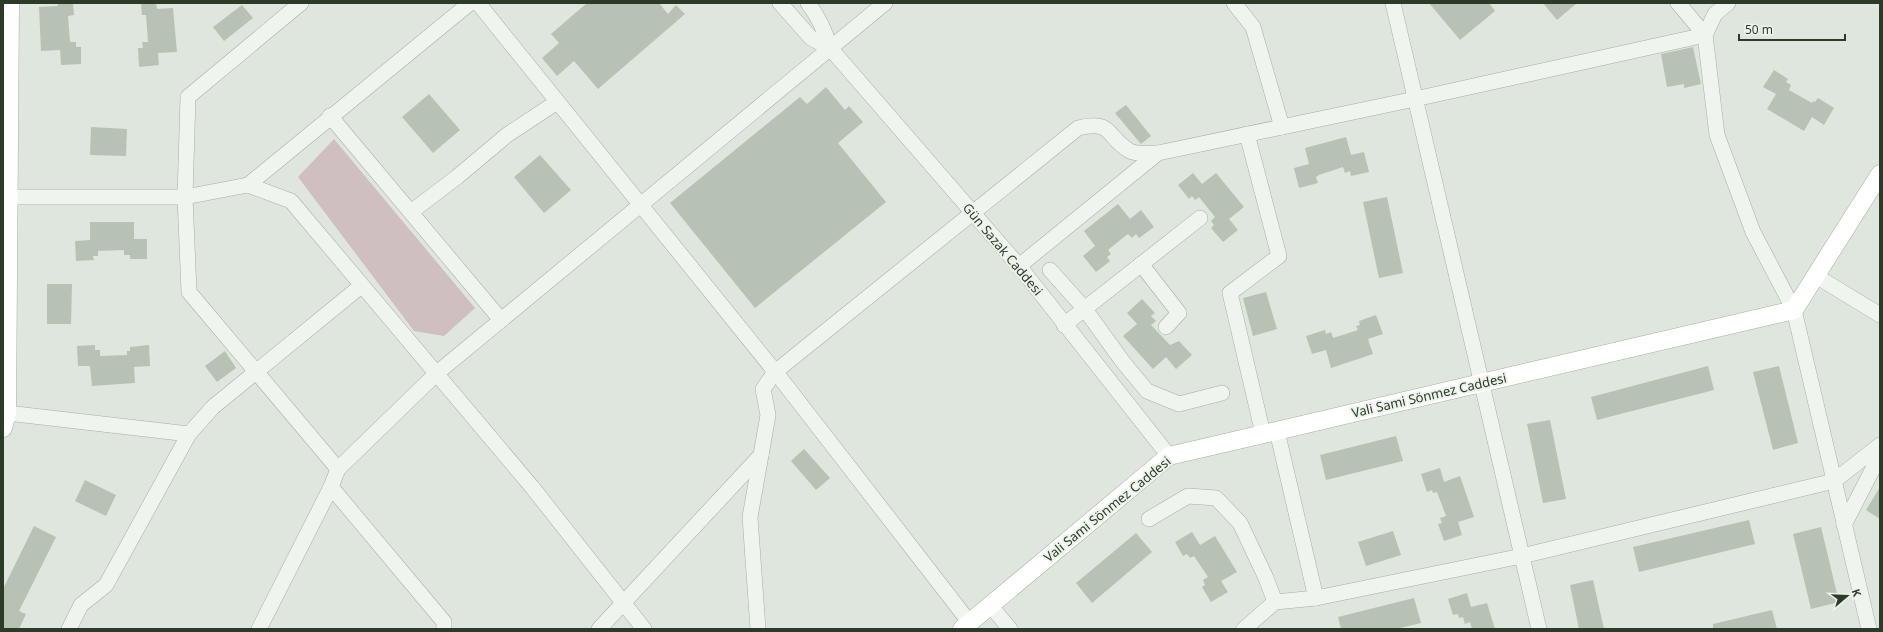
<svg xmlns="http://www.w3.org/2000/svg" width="1883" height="632" viewBox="0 0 1883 632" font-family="'Noto Sans',sans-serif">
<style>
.green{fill:#cfbfc0}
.building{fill:#b7c2b5}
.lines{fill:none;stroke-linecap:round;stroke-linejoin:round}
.minor-casing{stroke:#a6afa3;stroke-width:16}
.major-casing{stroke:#a2b09d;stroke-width:19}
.minor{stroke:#f0f4ef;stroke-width:15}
.major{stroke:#fff;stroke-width:18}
.labels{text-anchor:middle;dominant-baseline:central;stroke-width:4;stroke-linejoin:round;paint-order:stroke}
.street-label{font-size:13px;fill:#2c3b28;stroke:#eef3ec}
</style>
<rect width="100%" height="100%" fill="#dfe6dd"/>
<polygon class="green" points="334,139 475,308 444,336 414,331 298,177"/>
<g class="building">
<polygon points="57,3 73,3 74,15 68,16 70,42 76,42 76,47 81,47 81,64 61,65 60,50 41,51 39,7 58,6"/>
<polygon points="141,3 156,3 157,9 173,8 177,52 158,53 159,65 139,67 138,48 143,48 142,42 148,42 146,15 142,15"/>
<polygon points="587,3 659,3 668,14 676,5 685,14 598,89 574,61 557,76 542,58 559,43 551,34"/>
<polygon points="1429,3 1489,3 1495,11 1460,40"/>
<polygon points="1543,3 1577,3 1557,20"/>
<polygon points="242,5 253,18 224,41 213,27"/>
<polygon points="1693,47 1701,84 1684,88 1684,84 1667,87 1661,54"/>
<polygon points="1774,70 1788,79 1786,82 1791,85 1789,90 1812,103 1813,101 1815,102 1818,98 1834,108 1824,125 1812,117 1804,131 1767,109 1776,94 1763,87"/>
<polygon points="826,87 845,110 849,106 863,122 838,143 886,202 755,308 670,203 800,97 807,104"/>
<polygon points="429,94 460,130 433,153 402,117"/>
<polygon points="1126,105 1151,136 1141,144 1115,113"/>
<polygon points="91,127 127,129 126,156 90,155"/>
<polygon points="1346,137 1351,155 1364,152 1369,172 1351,176 1350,171 1345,173 1343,167 1319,175 1316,177 1318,183 1299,188 1294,168 1309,164 1305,148"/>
<polygon points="540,155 571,190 544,213 514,177"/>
<polygon points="1193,173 1202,184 1216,173 1244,207 1229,219 1238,230 1223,242 1211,228 1214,225 1211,221 1215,217 1199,197 1195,200 1192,196 1189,199 1178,185"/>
<polygon points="1387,197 1403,273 1379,278 1363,202"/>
<polygon points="1118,204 1130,219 1141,210 1154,227 1139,238 1136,234 1132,238 1128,234 1119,241 1108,250 1111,254 1107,257 1110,261 1096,272 1083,256 1095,246 1084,231"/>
<polygon points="90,222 134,222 134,239 147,239 147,259 130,259 130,255 124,255 124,250 98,251 98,256 93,256 94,260 76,261 75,241 90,240"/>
<polygon points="47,284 72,284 71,324 47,324"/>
<polygon points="1266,292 1277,329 1253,336 1243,298"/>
<polygon points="1142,299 1155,313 1151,316 1156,321 1151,325 1170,345 1179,341 1192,355 1176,369 1166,357 1153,369 1123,336 1137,324 1127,313"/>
<polygon points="1376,315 1383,334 1368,339 1373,354 1331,368 1326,350 1312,354 1306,336 1325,330 1326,334 1331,332 1333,338 1358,330 1356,326 1360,325 1359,321"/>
<polygon points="95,345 95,350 100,350 100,356 127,355 127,351 130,351 130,347 149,345 150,366 134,367 135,383 92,386 90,366 78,366 77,346"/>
<polygon points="225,351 236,368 217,382 205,366"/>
<polygon points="1708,366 1714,390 1597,420 1591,397"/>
<polygon points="1779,366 1798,443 1773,450 1753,372"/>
<polygon points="1550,420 1566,499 1543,503 1527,424"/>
<polygon points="1396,436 1403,461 1326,480 1320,455"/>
<polygon points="804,449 830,478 816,490 791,461"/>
<polygon points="1440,468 1444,482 1460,476 1474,517 1458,522 1462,535 1444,541 1438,524 1442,523 1440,518 1446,516 1437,492 1433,493 1432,490 1427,492 1421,474"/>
<polygon points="85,480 116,495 106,516 75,501"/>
<polygon points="1880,487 1880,519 1866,510"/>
<polygon points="1749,520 1755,544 1639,572 1633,547"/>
<polygon points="34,526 56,537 19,611 26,614 19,629 3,629 3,589"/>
<polygon points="1821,527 1839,602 1811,609 1793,534"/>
<polygon points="1393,531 1401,555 1366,566 1358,542"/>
<polygon points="1192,532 1200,545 1215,536 1237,572 1221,581 1228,592 1211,602 1202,587 1205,585 1203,580 1208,577 1194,556 1190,558 1187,554 1183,556 1175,542"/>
<polygon points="1136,533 1152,552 1092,603 1076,583"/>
<polygon points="1593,580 1604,629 1579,629 1570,585"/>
<polygon points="1467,593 1471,607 1487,603 1495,629 1472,629 1470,622 1465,624 1463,617 1459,618 1458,614 1453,615 1448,599"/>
<polygon points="1414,598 1421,623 1396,629 1341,629 1338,617"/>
<polygon points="1772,610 1777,629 1713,629 1713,624"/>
</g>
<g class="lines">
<g class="minor-casing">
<g id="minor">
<polyline points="301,3 188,97 185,197 189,292 338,469"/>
<polyline points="478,3 781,379 970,623"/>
<polyline points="780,3 811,38 830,48 1019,266 1169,456"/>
<path d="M 808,3 C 819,17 825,31 830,48"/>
<polyline points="1234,3 1253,27 1282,127"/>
<polyline points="1393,3 1539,629"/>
<polyline points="1728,3 1715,14 1705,35 1717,135 1753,232 1794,310 1869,629"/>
<polyline points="330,116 501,320"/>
<polyline points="1247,134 1279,256 1230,293 1263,434"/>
<polyline points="248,185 470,3"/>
<polyline points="9,197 185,197 248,185 291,201 532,487 644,629"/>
<polyline points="411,212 457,177 507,135 557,102"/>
<polyline points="1141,264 1179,313 1166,327"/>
<polyline points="1019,266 1158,153 1415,99 1705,35 1678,3"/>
<polyline points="1050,270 1084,308 1123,362 1147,391 1179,404 1222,393"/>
<polyline points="1816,276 1880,315"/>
<polyline points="1064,325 1200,218"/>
<polyline points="7,413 189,434"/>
<polyline points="1277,431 1316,598"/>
<polyline points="331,487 444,622 444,629"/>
<polyline points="1149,519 1188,496 1216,498 1240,523 1266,578 1275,602"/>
<polyline points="1844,525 1880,455"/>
<polyline points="990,605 1010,629"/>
<polyline points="69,629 81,605 106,585 189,434 213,407 361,286"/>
<polyline points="259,629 331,487 338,469 437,373 885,3"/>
<path d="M 599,629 L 761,455 L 768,415 L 763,389 L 775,372 L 1078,128 C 1114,119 1106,138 1130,151 C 1137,155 1151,153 1158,153"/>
<polyline points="758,629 750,517 761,455"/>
<polyline points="1244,629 1275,602 1316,598 1522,556 1834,481 1880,445"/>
</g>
</g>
<g class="major-casing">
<g id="major">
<polyline points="3,428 7,413 10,3"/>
<polyline points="962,629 1169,456 1794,310 1880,174"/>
</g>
</g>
<use href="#minor" class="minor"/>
<use href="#major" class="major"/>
</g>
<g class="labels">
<g class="street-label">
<text transform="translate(1003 249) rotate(50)">Gün Sazak Caddesi</text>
<text transform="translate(1429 395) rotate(-13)">Vali Sami Sönmez Caddesi</text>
<text transform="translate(1107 509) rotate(-39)">Vali Sami Sönmez Caddesi</text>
</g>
</g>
<rect width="1883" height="632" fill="none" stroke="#2c3b28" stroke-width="8"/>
<g transform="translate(1847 596) rotate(71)" stroke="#eef3ec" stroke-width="3" paint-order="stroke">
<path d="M0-3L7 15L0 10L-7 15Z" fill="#2c3b28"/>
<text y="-6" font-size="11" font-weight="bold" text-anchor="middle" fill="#2c3b28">K</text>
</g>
<path d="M1739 34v6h106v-6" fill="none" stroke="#2c3b28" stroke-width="2"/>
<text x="1745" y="34" font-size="12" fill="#2c3b28" stroke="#eef3ec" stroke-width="3" paint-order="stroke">50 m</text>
</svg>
